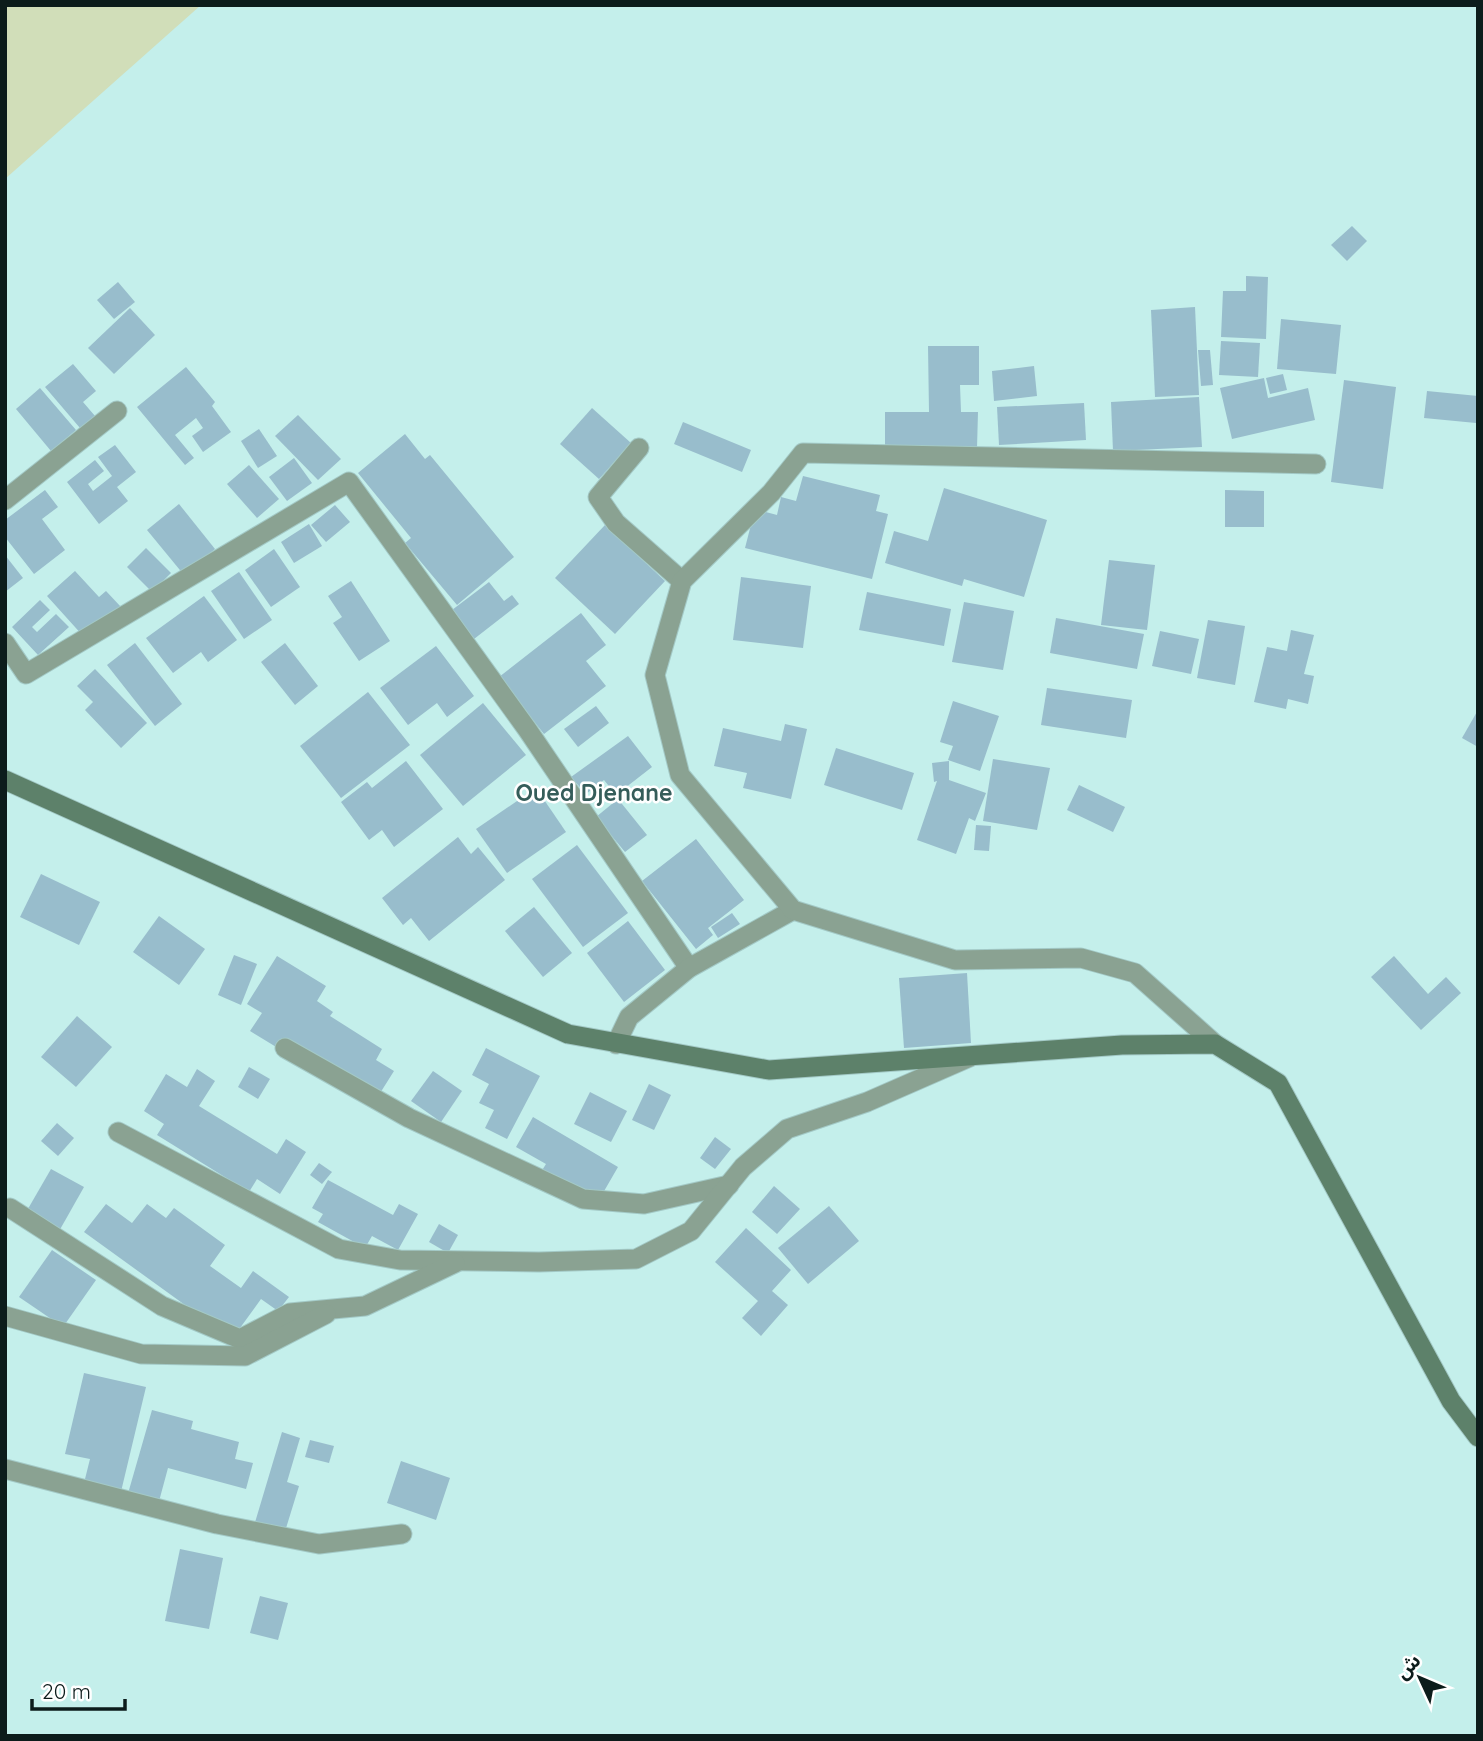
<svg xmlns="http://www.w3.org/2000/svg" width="1483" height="1741" viewBox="0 0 1483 1741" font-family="Quicksand,'Noto Sans Arabic',sans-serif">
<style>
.green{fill:#d1deb9}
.building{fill:#98bdcc}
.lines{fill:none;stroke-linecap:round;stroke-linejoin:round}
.service-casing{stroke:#a3c9c6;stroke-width:21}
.minor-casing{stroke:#a3c9c6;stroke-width:21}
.secondary-casing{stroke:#a3c9c6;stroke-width:21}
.service{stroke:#8aa292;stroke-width:19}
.minor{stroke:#8aa292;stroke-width:19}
.secondary{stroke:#5d816a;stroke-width:19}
.labels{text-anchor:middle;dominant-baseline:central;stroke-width:5;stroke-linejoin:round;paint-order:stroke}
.quarter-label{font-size:23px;font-weight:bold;fill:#355d5a;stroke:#fff}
</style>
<rect width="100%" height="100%" fill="#c4efeb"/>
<polygon class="green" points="5,5 201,5 5,179"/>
<g class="building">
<polygon points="1352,226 1367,241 1347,261 1331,245"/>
<polygon points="1246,276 1268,277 1266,339 1221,337 1223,291 1246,291"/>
<polygon points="118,282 135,302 114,319 97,300"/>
<polygon points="1195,307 1199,395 1155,397 1151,310"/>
<polygon points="130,308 155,335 114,374 88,348"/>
<polygon points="1281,319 1341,325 1336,374 1277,369"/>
<polygon points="1221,341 1260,343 1258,377 1219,375"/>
<polygon points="928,346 979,346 979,385 960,385 961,412 978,412 977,448 885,448 885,412 929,412"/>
<polygon points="1198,350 1210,350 1213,385 1201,386"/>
<polygon points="73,364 96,391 83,402 95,416 80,428 45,387"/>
<polygon points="1034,366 1037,396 994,401 992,371"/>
<polygon points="186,367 215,402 212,406 231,432 203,452 192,436 203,428 196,418 175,435 194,458 185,465 137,407"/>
<polygon points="1283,374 1287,390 1270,394 1266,378"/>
<polygon points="1264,378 1268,398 1308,388 1315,420 1232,439 1220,388"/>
<polygon points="1344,380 1396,387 1383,489 1331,482"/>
<polygon points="40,388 76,430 51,451 16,409"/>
<polygon points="1427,391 1478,396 1476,423 1424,418"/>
<polygon points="1199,397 1202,447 1113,451 1111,402"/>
<polygon points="1084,403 1086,440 999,445 997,407"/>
<polygon points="592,408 631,443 599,479 560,444"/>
<polygon points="298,415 341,459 318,480 275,436"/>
<polygon points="683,422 751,450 742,472 674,444"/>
<polygon points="259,429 277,456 258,468 241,441"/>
<polygon points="405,434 425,459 430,455 514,557 457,605 405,543 411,538 358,473"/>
<polygon points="115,445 136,472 117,487 128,501 99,524 67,482 95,460 104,471 88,484 93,491 112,476 98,457"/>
<polygon points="294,458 312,483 287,501 269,477"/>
<polygon points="249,465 279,499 257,518 227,484"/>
<polygon points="803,476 880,495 876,511 888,514 872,579 745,548 755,509 777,515 781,497 796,501"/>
<polygon points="944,488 1047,520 1024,597 964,579 962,586 885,563 894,531 928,541"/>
<polygon points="45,490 58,507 42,519 65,550 34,574 5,537 5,520"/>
<polygon points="1225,490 1264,491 1264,527 1225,527"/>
<polygon points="179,504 215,549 184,575 147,530"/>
<polygon points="335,505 350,522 326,542 311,525"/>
<polygon points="309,524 322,546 294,563 281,542"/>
<polygon points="605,525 665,581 615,634 555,578"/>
<polygon points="146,548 171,573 152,592 127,567"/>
<polygon points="274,549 300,587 271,607 245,570"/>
<polygon points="5,555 23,578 5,592"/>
<polygon points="1109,560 1155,565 1147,630 1101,625"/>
<polygon points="75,571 99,597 106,591 121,607 84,637 47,596"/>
<polygon points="239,572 272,620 244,639 211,591"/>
<polygon points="741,577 811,586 803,648 733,640"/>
<polygon points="351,581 390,641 359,661 333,623 342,617 328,596"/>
<polygon points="489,582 504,601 512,595 519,604 474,639 452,610"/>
<polygon points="867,592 951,609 944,646 859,630"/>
<polygon points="204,596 237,640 208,662 201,652 173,673 146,638"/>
<polygon points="40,600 50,610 32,627 37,632 56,614 69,627 38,655 12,627"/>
<polygon points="964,602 1014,611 1003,670 952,662"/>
<polygon points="581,613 606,645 586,661 606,686 544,734 499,677"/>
<polygon points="1056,618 1144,634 1137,669 1050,653"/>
<polygon points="1208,620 1245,626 1235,685 1197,678"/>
<polygon points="1291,630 1314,635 1304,674 1314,676 1308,704 1288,699 1286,709 1254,702 1267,647 1287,651"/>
<polygon points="1160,631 1199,639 1191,674 1152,666"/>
<polygon points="135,643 182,704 155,726 107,665"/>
<polygon points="285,643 318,686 295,705 261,662"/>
<polygon points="436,646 474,696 447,717 437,703 408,725 380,688"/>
<polygon points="95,669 147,723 121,748 85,710 93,702 77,686"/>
<polygon points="1047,688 1132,700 1126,738 1041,725"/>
<polygon points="368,692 410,745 341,798 300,746"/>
<polygon points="953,701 999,716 980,771 948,760 953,746 940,742"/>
<polygon points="483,703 526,755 463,806 420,755"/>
<polygon points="596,706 609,723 578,747 564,729"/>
<polygon points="1478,710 1478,747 1462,738"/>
<polygon points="785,724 807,729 791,799 743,788 747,773 714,766 723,728 781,741"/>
<polygon points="628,736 652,767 616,795 604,780 586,794 571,777"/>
<polygon points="836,748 914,773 902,810 824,785"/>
<polygon points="993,759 1050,768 1037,830 983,821"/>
<polygon points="406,761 443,809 394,847 382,830 369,840 341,802 367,782 372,788"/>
<polygon points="949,761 949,780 986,793 975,821 969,818 956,854 917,840 937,781 934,782 932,763"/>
<polygon points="1079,785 1125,807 1113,832 1067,810"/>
<polygon points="536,788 566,832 507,873 476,829"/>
<polygon points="618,799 647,835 625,852 596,817"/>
<polygon points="976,825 991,826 989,851 974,850"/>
<polygon points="458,837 471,854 478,847 505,880 429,941 411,918 403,925 382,898"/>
<polygon points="696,839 744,900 708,928 713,935 696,949 642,881"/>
<polygon points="577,845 628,913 583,947 532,879"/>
<polygon points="41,874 100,902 79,945 20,917"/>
<polygon points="534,907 572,953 543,977 505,931"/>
<polygon points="732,913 740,924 718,938 711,927"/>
<polygon points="159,916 205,949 179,985 133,952"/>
<polygon points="628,921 665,970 624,1002 587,953"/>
<polygon points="234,955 257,964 241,1005 218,995"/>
<polygon points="277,956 326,986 317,1001 333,1012 330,1016 382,1049 376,1060 394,1071 377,1098 291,1056 250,1031 262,1013 247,1004"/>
<polygon points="1394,956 1428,994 1446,977 1461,993 1421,1030 1371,977"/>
<polygon points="967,973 971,1043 904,1048 899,978"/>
<polygon points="77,1016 112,1047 76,1087 41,1057"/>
<polygon points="486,1048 540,1076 507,1139 485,1128 494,1110 479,1103 489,1084 472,1075"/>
<polygon points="249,1067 270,1079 258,1099 238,1087"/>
<polygon points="197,1069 215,1081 199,1106 277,1154 286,1139 306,1152 280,1194 257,1179 249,1192 157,1135 164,1124 144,1111 166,1074 187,1087"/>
<polygon points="433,1071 462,1091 441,1122 411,1101"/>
<polygon points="649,1084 671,1095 654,1130 632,1120"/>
<polygon points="590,1092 627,1111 611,1142 574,1124"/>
<polygon points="533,1117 618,1167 596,1205 541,1172 546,1164 516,1147"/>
<polygon points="57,1123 74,1138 58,1156 41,1141"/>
<polygon points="715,1137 731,1149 715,1169 700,1158"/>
<polygon points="319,1163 332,1172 322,1184 310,1175"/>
<polygon points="51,1169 84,1187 58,1233 25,1214"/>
<polygon points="328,1180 393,1215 399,1204 418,1214 398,1250 372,1236 365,1248 318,1222 323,1214 312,1208"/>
<polygon points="774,1186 800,1209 777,1234 752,1212"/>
<polygon points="106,1204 132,1223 147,1204 166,1218 174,1208 225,1245 210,1266 241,1288 253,1271 289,1297 278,1311 261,1299 232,1339 84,1232"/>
<polygon points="829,1206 859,1241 808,1284 778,1248"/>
<polygon points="439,1224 458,1235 448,1253 429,1242"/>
<polygon points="746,1228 791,1270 772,1291 788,1305 761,1336 742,1318 758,1301 715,1262"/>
<polygon points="52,1250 96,1280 63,1327 19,1297"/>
<polygon points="84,1373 146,1387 119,1500 82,1491 90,1459 65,1454"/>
<polygon points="152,1410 193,1421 191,1429 239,1442 235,1459 253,1463 246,1489 168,1468 158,1505 127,1497"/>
<polygon points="282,1432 300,1438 287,1482 299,1486 283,1538 253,1529"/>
<polygon points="310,1440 334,1446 329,1463 305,1457"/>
<polygon points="401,1461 450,1478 436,1520 387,1503"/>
<polygon points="180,1549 223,1558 209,1629 165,1621"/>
<polygon points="260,1596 288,1603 278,1640 250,1633"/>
</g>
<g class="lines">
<g class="service-casing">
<polyline id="service" points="639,448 598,497 616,523 682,581"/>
</g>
<g class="minor-casing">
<g id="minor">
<polyline points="5,500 117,411"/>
<polyline points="5,643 26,674 349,482 527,729 689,968"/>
<polyline points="616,1044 629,1017 689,968 793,910"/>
<polyline points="1215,1044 1135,973 1081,958 955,960 793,910 680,775 655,675 682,581 771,493 803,453 1316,464"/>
<polyline points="285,1048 409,1118 583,1199 644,1204 729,1185"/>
<polyline points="118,1132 339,1249 400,1260 539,1262 636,1259 691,1231 743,1167 787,1129 867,1102 970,1057"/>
<polyline points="10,1208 162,1306 240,1339 290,1313 365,1306 455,1263"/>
<polyline points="5,1316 141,1354 245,1356 326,1314"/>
<polyline points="5,1469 217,1524 319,1544 402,1534"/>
</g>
</g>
<g class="secondary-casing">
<polyline id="secondary" points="5,780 568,1034 769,1070 1122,1045 1215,1044 1278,1083 1451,1401 1478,1437"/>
</g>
<use href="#service" class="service"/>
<use href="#minor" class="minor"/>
<use href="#secondary" class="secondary"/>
</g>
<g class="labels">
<g class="quarter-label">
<text x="594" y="792">Oued Djenane</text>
</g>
</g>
<rect width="1483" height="1741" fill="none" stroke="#0c1c1b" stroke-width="14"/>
<g transform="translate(1420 1678) rotate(314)" stroke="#ffffff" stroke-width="5" paint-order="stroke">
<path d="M0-5L12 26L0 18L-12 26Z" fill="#0c1c1b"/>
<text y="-10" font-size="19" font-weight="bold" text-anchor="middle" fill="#0c1c1b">ش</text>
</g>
<path d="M32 1699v10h93v-10" fill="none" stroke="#0c1c1b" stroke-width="3.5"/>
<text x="42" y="1699" font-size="21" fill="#0c1c1b" stroke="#ffffff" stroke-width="5" paint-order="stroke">20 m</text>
</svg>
